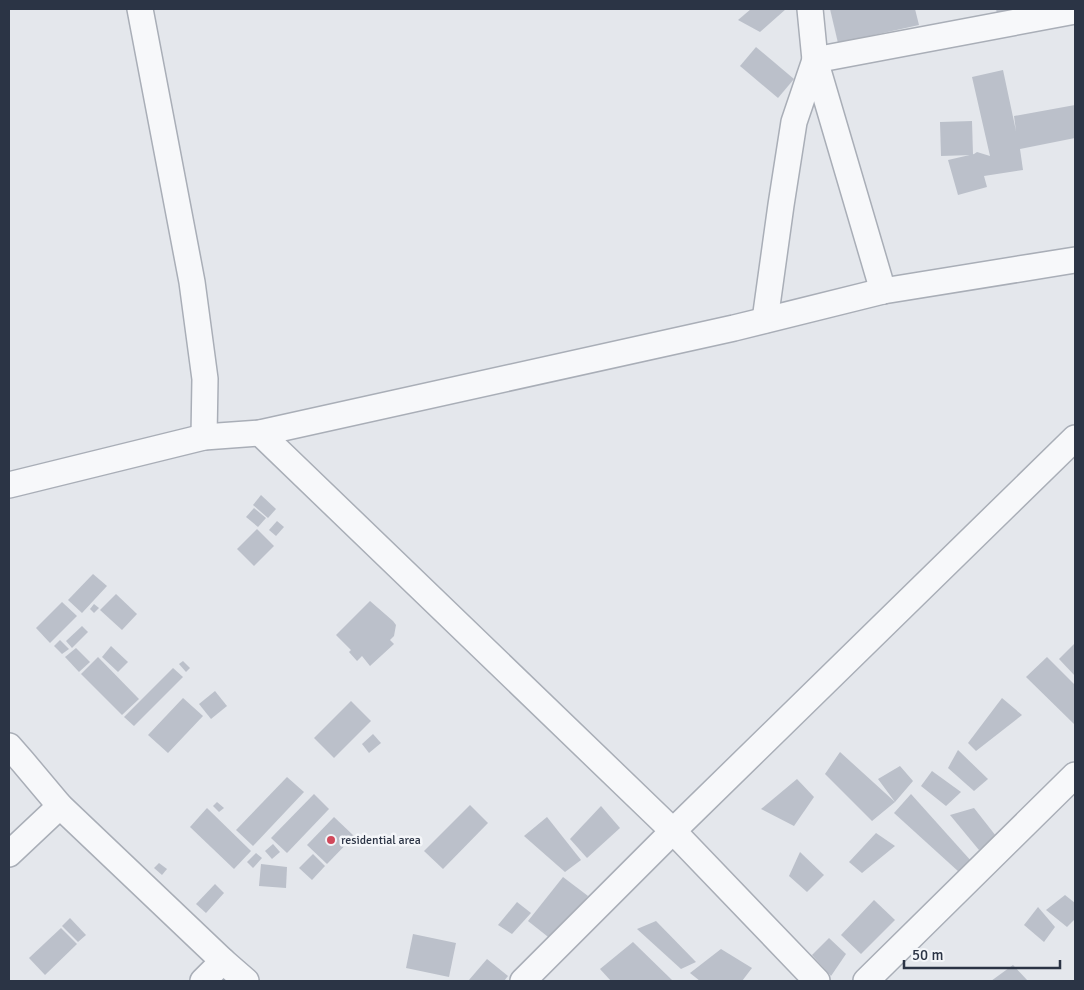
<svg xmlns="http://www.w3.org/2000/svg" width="1084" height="990" viewBox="0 0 1084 990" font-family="Signika,sans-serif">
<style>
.building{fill:#bbc0ca}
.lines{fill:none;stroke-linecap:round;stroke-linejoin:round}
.street-casing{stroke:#a9aeb7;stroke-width:28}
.street{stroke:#f7f8fa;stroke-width:25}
.poi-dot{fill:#d1495b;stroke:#f4f6f9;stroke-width:2}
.labels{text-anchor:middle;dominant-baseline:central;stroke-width:5;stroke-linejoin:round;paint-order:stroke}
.poi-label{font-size:12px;fill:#2b3445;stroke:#f4f6f9;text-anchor:start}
</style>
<rect width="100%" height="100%" fill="#e4e7ec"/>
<g class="building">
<polygon points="751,9 786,9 760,32 738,20"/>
<polygon points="830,9 915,9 919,25 838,43"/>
<polygon points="996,9 1023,9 998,18"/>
<polygon points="756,47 794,79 778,98 740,66"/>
<polygon points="1003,70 1016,131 1014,116 1075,105 1075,138 1020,149 1023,170 984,176 987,187 958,195 948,160 974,154 977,152 990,156 972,77"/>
<polygon points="972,121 973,155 941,156 940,122"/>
<polygon points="261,495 276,509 268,518 253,505"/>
<polygon points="254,508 266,518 258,527 246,517"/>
<polygon points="277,521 284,527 276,536 269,530"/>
<polygon points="257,529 274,546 254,566 237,549"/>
<polygon points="93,574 107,586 82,613 68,600"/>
<polygon points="116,594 137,614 122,630 100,610"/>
<polygon points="370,601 393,621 396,625 394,636 390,640 394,644 370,666 362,656 357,661 349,652 351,650 336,635"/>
<polygon points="62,602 77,616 50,643 36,628"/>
<polygon points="94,604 99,608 94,613 90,609"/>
<polygon points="82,626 88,632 72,648 66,641"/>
<polygon points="60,640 69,649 62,654 54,646"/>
<polygon points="1075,643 1075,676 1059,659"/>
<polygon points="111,646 128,662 118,672 102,657"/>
<polygon points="76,648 90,662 79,672 65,657"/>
<polygon points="98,657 139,699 122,715 81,674"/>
<polygon points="1047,657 1075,685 1075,725 1026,677"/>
<polygon points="183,661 190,668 186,672 179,664"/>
<polygon points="173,668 183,677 134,726 124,717"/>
<polygon points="215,691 227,706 211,719 199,704"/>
<polygon points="183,698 203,716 168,753 148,735"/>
<polygon points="1002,698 1022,715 976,751 968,743"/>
<polygon points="351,701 371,721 334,758 314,738"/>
<polygon points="373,734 381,743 369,753 362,744"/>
<polygon points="958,750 988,779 974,791 948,768"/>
<polygon points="840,752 895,802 878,779 900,766 913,781 895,802 872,821 825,774"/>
<polygon points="932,771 961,792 946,806 921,786"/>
<polygon points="287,777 304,792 253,846 236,830"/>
<polygon points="797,779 814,797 794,826 761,809"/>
<polygon points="314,794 329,809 287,853 271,838"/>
<polygon points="911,794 972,862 959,872 894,813"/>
<polygon points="217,802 224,808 219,812 213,806"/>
<polygon points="470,805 488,823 443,869 424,851"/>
<polygon points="601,806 620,828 587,858 570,839"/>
<polygon points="207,808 251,851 234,869 190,827"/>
<polygon points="974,808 996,836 979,850 950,815"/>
<polygon points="334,817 354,836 327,864 307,845"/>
<polygon points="547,817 581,860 565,872 524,836"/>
<polygon points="876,833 895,846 862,873 849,862"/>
<polygon points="273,844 280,852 272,859 265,851"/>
<polygon points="800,852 824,875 807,892 789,876"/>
<polygon points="256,853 262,858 253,868 247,862"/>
<polygon points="313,854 325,866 312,880 299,868"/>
<polygon points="159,863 167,869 162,875 154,868"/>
<polygon points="261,864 287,867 286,888 259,886"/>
<polygon points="563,877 588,896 552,940 528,921"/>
<polygon points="215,884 224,893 206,913 196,904"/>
<polygon points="1065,895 1075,903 1075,919 1067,927 1046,910"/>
<polygon points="874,900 895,920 861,954 841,935"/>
<polygon points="517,902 531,913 512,934 498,925"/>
<polygon points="1038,907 1055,927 1044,942 1024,925"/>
<polygon points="70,918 86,935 78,942 62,926"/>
<polygon points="656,921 696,962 681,969 637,929"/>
<polygon points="61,928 77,944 45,975 29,958"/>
<polygon points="413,934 456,943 449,977 406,968"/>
<polygon points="829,938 846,954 831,976 812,955"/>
<polygon points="633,942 673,981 611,981 600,969"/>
<polygon points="721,949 752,968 742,981 700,981 690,973"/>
<polygon points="487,959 508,976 504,981 471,981 469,980"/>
<polygon points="1013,965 1028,981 991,981"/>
</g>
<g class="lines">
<g class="street-casing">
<g id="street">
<polyline points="140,9 192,282 205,379 204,437"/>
<polyline points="810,9 815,60 883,291"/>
<polyline points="765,320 781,205 794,122 815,60 1075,11"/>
<polyline points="260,433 673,831 817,981"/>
<polyline points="9,485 204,437 260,433 734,328 883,291 1075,260"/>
<polyline points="9,746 23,762 60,806 223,961 246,981"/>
<polyline points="9,854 60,806"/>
<polyline points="203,981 223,961"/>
<polyline points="523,981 673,831 1075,438"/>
<polyline points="866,981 1075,775"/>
</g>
</g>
<use href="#street" class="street"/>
</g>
<circle class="poi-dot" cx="331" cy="840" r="5"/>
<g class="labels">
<g class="poi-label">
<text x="341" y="840">residential area</text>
</g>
</g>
<rect width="1084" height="990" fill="none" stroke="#2b3445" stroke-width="20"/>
<path d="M904 960v8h156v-8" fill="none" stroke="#2b3445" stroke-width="2.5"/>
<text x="912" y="960" font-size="15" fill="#2b3445" stroke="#f4f6f9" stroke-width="4" paint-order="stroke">50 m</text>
</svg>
